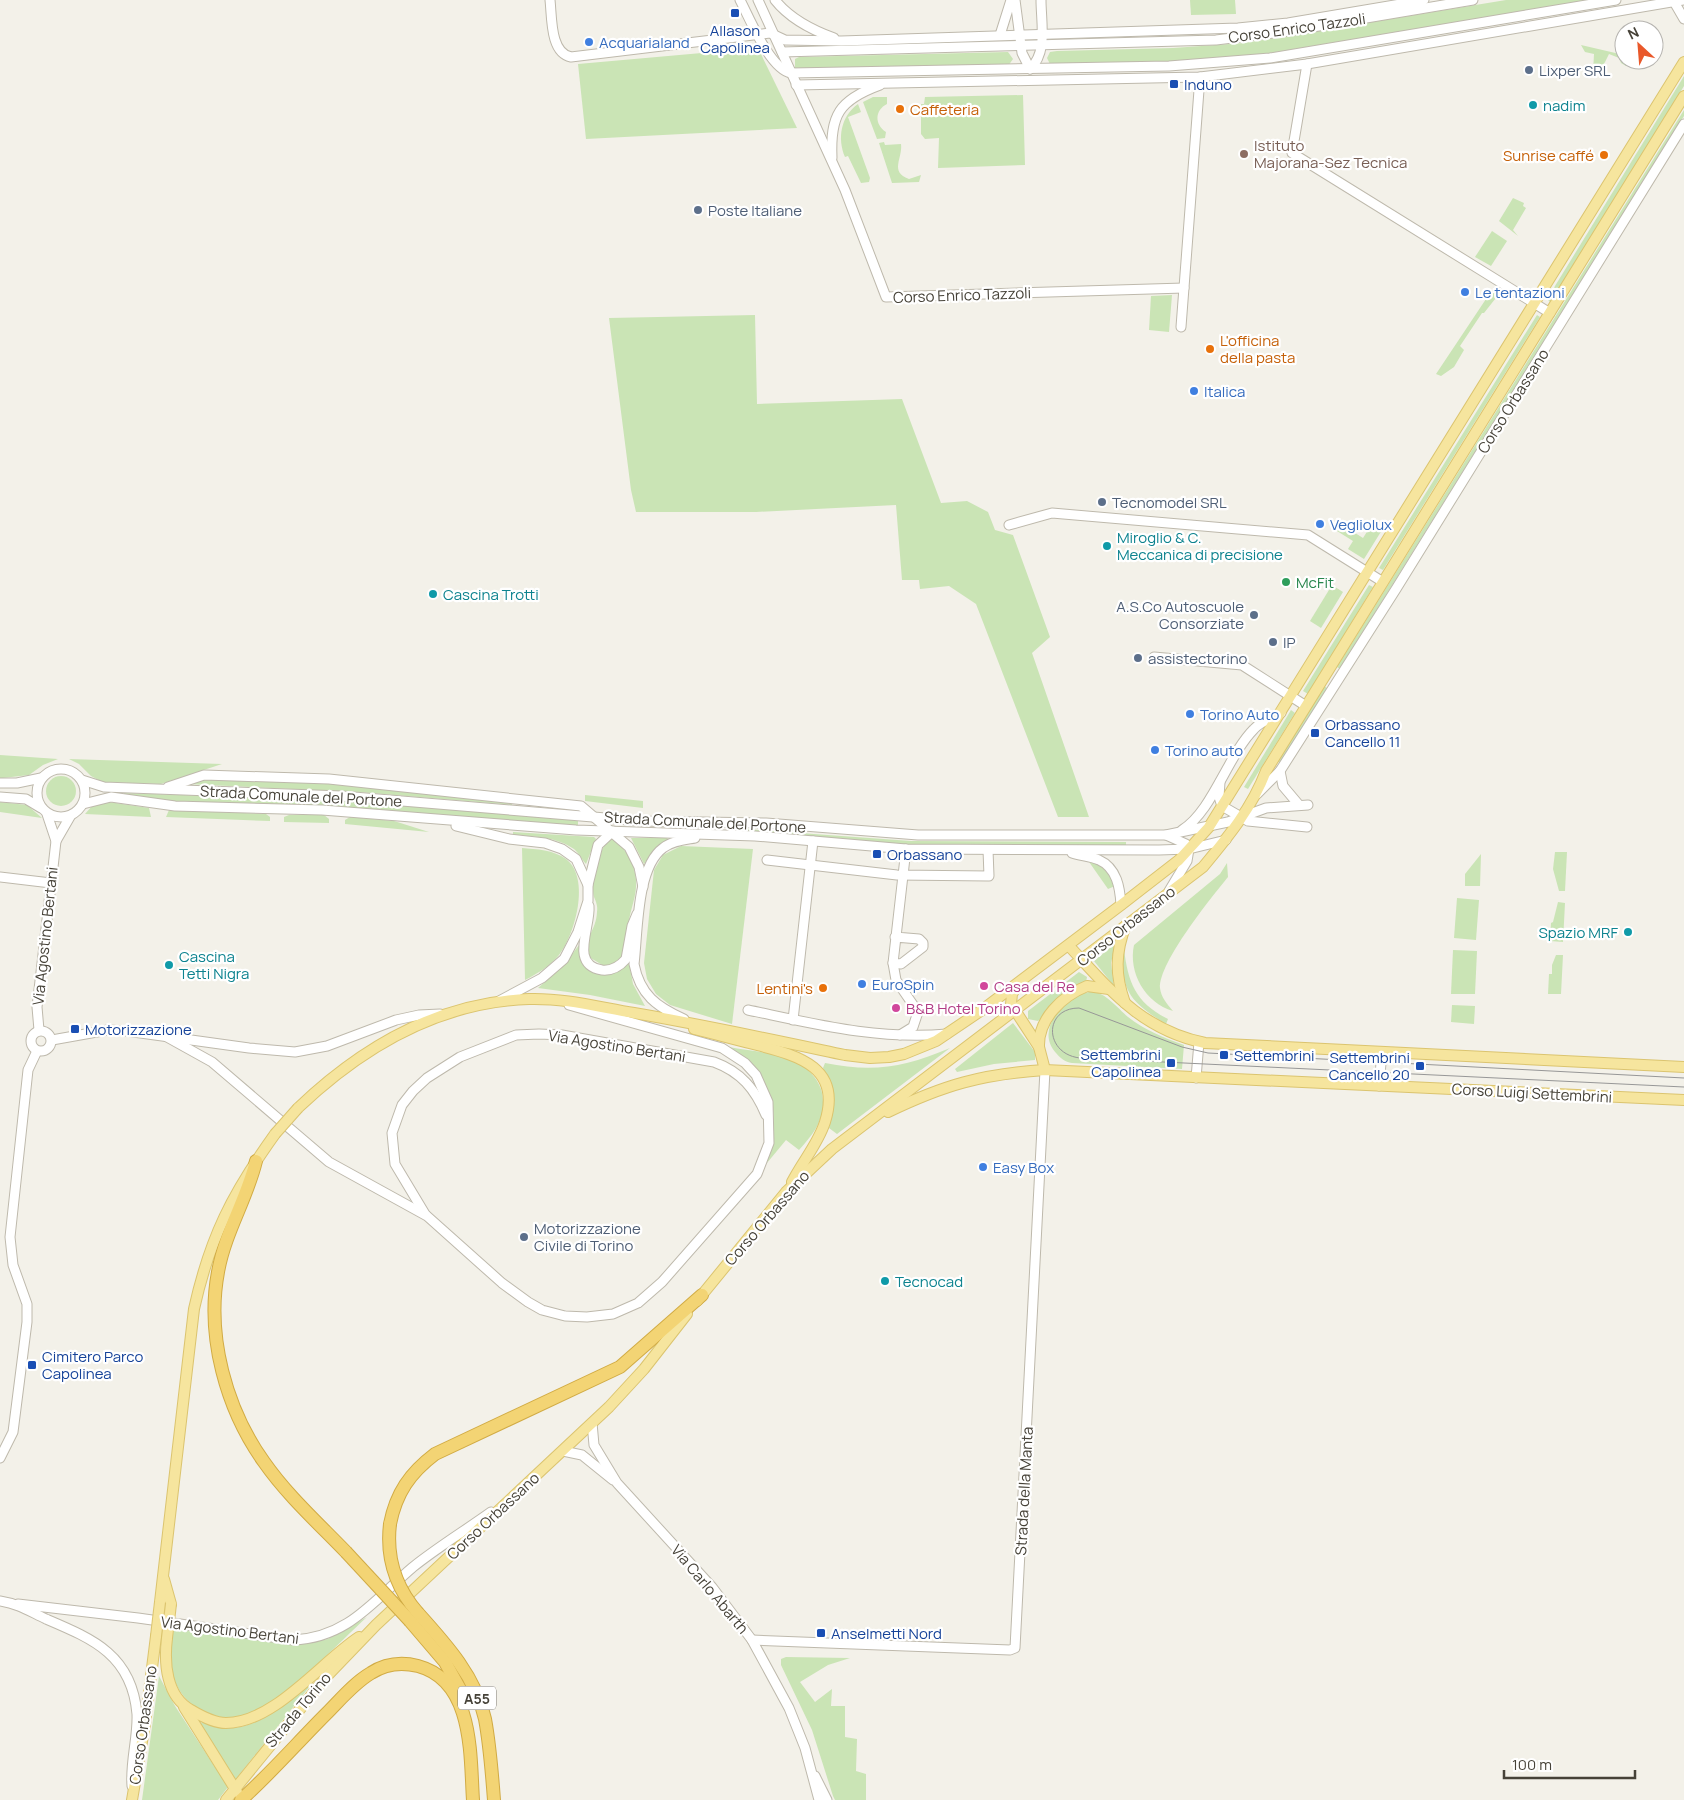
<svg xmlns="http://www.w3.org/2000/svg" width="1684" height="1800" viewBox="0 0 1684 1800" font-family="Manrope,sans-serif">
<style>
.green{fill:#cae4b5}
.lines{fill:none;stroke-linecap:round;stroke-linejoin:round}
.minor-casing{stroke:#beb9ac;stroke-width:11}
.major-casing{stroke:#dbc46f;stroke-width:12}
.highway-casing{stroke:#d1ab44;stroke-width:14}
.minor{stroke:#fff;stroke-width:9}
.major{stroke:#f6e59e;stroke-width:10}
.highway{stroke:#f3d474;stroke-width:12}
.tram{stroke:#979797;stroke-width:1}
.major-bridge-casing{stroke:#dbc46f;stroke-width:12;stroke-linecap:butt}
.highway-bridge-casing{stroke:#d1ab44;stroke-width:14;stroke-linecap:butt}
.major-bridge{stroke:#f6e59e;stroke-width:10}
.highway-bridge{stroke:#f3d474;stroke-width:12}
.transit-dot{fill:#1a4fb4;stroke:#fff;stroke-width:2}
.shop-dot{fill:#3f7fe0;stroke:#fff;stroke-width:2}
.service-dot{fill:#5c6f8a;stroke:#fff;stroke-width:2}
.culture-dot{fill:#0f9aa8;stroke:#fff;stroke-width:2}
.food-dot{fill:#e8710a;stroke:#fff;stroke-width:2}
.education-dot{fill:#8d6e63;stroke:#fff;stroke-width:2}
.leisure-dot{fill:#2e9e5b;stroke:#fff;stroke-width:2}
.hotel-dot{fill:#d1479c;stroke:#fff;stroke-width:2}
.labels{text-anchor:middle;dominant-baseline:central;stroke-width:4.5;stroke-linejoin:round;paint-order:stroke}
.shield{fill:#fff;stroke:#7e7b74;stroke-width:1}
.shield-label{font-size:14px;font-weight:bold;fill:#464238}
.street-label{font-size:15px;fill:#464238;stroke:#fff}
.transit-label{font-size:15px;fill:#164399;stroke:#fff;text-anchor:start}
.shop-label{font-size:15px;fill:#366cbe;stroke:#fff;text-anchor:start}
.service-label{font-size:15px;fill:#4e5e75;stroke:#fff;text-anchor:start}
.culture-label{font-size:15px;fill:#0d838f;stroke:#fff;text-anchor:start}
.food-label{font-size:15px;fill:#c56008;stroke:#fff;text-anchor:start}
.education-label{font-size:15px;fill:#785e54;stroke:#fff;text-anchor:start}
.leisure-label{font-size:15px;fill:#27864d;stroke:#fff;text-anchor:start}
.hotel-label{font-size:15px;fill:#b23c85;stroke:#fff;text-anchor:start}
</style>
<rect width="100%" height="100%" fill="#f3f1e9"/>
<g class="green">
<polygon points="1190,0 1235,0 1236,14 1191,15"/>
<polygon points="1506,0 1592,0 1245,57 1174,62 1050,64 1047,58 1050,52 1057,51 1173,48 1244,43"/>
<polygon points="1581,45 1624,55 1624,60 1640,60 1626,66 1621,63 1619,58 1609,54 1600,72 1596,74 1593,73 1594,54 1585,52"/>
<polygon points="758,48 797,128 586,139 578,64"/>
<polygon points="1008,52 1013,59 1008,66 800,71 795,68 795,59 799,57"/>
<polygon points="1684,76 1684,86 1551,303 1547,299"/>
<polygon points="1023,95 1025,165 938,168 939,138 925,139 921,134 921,104 924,104 925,97"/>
<path d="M 873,97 L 887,97 L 887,104 C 875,110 874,124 886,132 L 885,138 L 877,139 L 863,102 Z"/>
<path d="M 858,104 L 861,112 L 848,117 L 870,178 L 869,182 L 861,183 L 848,156 L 845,157 C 837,138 841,116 858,104 Z"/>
<polygon points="1684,110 1684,116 1340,669 1337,667"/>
<path d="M 884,142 L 885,145 L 901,144 C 903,158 889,172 909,179 L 921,175 L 919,182 L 892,183 L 879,143 Z"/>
<polygon points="1513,198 1524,203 1523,206 1526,208 1513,230 1518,236 1499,221"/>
<polygon points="1492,231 1507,241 1491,266 1475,257"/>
<polygon points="1492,290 1499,294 1484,313 1482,313 1460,346 1464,350 1454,367 1441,376 1436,374"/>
<polygon points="1172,295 1169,332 1149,330 1151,296"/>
<polygon points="755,315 757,404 902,399 941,503 967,501 988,512 995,530 1013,535 1050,637 1032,653 1089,817 1058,817 976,604 949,586 920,589 919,580 902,580 896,505 756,512 636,512 631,490 609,318"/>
<polygon points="1537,315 1540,317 1383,570 1379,568"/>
<polygon points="1341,524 1363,538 1372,524 1382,530 1364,559 1348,549 1353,541 1337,531"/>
<polygon points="1332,585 1343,592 1321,628 1310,621"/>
<polygon points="1369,585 1373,587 1308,694 1303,691"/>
<polygon points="1324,686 1327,688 1281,763 1278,762"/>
<polygon points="1291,710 1295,713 1248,789 1244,787"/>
<polygon points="0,755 58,759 43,765 29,775 3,778 0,778"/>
<polygon points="69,759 222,764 161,784 102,782 91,776 79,764"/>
<circle cx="61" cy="791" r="15"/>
<polygon points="204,778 335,783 512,803 512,805 359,792 186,784"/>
<polygon points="124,793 357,801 578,819 578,826 356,808 163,801 124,795"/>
<polygon points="585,795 643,801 643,808 585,801"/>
<polygon points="0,802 27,805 42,818 0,812"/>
<polygon points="109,802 149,808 151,817 85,814 92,806"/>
<polygon points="169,810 266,814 270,817 270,821 166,817"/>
<polygon points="289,815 324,815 329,819 329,823 284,822 284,817"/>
<polygon points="350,817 394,821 429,832 345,824 345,820"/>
<polygon points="745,829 911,841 1126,842 1126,847 907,846 744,832"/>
<path d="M 513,832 L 594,837 L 596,839 L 586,864 C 582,860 579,853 574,849 C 557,837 533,836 513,835 Z"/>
<path d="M 610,838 L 613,838 C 624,848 632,858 635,873 C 639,890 632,904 629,920 C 626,932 629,948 622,958 C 617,964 611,966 604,966 L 589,957 C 584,934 596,932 597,912 C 598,906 596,902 594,897 C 590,880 598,851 610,838 Z"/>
<polygon points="631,838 667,838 669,840 653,851 644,864"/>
<polygon points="681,846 753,849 732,1024 670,1005 656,994 647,979 644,963 654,870 663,855"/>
<path d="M 522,848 C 536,849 554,850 566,859 C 591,878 575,935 559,955 C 550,966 537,974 525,980 Z"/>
<polygon points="1555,852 1567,852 1565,891 1559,891 1553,869"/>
<polygon points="1481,854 1480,886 1465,886 1465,874"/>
<path d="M 1087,859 C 1103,863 1108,872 1115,886 L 1108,889 Z"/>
<path d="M 1227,863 L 1228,877 C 1211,898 1159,962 1160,988 C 1161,997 1167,1004 1173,1011 C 1145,1003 1128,972 1134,945 L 1220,874 Z"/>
<polygon points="1457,898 1479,900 1476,940 1454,938"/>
<polygon points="1558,902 1565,903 1563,942 1550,941 1551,923 1553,922"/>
<polygon points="1116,943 1111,963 1114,986 1094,961"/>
<polygon points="579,945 580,951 593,969 629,962 633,984 645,1006 590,995 538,988 564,965"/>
<path d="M 1124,949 C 1128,983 1136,1003 1168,1019 L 1166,1024 C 1132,1003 1119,991 1124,949 Z"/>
<polygon points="1453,950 1477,951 1475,994 1451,994"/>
<polygon points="1556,955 1563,955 1561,994 1548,994 1549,974 1552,974 1552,965"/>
<polygon points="1079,972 1087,977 1086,982 1038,1021 1028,1019 1028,1011"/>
<path d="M 1089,992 C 1104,990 1117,1008 1128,1017 C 1145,1030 1164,1038 1184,1045 L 1182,1069 L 1072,1063 C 1065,1062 1060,1058 1056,1053 C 1034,1029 1065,997 1089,992 Z"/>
<polygon points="1452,1005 1475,1006 1474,1024 1451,1022"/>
<polygon points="1013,1023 1035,1052 1035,1060 994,1064 957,1072 955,1069"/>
<path d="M 729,1047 C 761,1053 808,1053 821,1089 C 824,1099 824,1112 819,1122 C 815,1132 806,1142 799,1150 L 786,1140 L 767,1163 C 781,1112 775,1078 729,1047 Z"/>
<path d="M 950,1048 L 837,1134 L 829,1128 C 835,1106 834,1089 823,1068 L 825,1063 C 874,1073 905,1067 950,1048 Z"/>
<path d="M 367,1617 C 338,1643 280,1707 243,1716 C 223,1721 201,1715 187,1700 C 168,1680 168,1655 174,1629 L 305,1643 L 328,1639 Z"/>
<polygon points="786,1657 850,1658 828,1665 800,1682 815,1702 832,1689 831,1706 845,1706 845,1737 857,1739 856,1771 866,1774 866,1800 835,1800 833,1796 812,1730 781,1665 781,1659"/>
<polygon points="159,1676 175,1706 228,1787 218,1800 142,1800"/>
<path d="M 314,1681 L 235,1780 L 199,1722 C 209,1724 219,1728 230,1728 C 261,1728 290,1699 314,1681 Z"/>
</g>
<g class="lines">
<g class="minor-casing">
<g id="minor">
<path d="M 550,0 C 552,17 550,53 571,57 L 770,33 L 785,40 L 841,41 L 1238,28 L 1288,23 L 1424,0"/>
<path d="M 740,0 C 750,19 770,69 791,73 L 1169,66 L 1270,58 L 1616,0"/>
<polyline points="758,0 845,190 886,297 1184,288"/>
<path d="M 775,0 C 790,19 812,30 834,38"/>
<polyline points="1015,0 1022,53 1030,69"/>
<polyline points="1673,0 1684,19"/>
<polyline points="1000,35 1011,0"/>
<polyline points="782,52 1216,40 1289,31 1473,0"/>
<polyline points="1307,64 1292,153 1550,313"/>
<path d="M 1030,69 C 1048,52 1041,23 1041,0"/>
<polyline points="796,85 1200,77 1307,64 1683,0"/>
<path d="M 832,158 C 830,115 839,100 880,85"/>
<polyline points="1181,327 1200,77"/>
<polyline points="1009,525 1052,513 1308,535 1383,582"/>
<polyline points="1154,657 1242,665 1306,706"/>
<circle cx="61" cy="793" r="24"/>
<polyline points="1280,771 1283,786 1299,805"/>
<polyline points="82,780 104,787 342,796 641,821 766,823 918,835 1166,835 1228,822 1266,808 1308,805"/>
<polyline points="1220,782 1219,797 1222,806 1248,821 1307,827"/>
<polyline points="0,783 17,783 41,778"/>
<polyline points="168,787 204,775 329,779 581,806 629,847 639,867 643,887"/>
<polyline points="1257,794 1280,771 1396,589 1684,124"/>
<polyline points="0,797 26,799 41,808"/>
<polyline points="83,804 111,797 175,806 322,810 576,830 755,836 906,849 1159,850 1189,849 1226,840"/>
<polyline points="456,826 509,839 545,843 562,849 576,859 588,885 588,901 578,932 564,959 542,978 499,1001"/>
<path d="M 1182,830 C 1212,812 1228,755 1254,729 C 1260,722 1272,717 1281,713"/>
<polyline points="1166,835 1186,844 1189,849"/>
<polyline points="56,841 71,815"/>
<path d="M 1072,853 C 1081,856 1091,856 1099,860 C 1117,868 1120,888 1121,905"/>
<polyline points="767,860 897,875 989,876 988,850"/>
<polyline points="0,877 51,883"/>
<polyline points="588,885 598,845 613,831"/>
<polyline points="1169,891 1187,861 1189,849"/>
<path d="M 589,906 C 591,927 569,965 602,970 C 612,971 620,966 626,959 L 632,926 L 637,914"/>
<polyline points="895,937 919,939 923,943 923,947 901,964 893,963 906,849"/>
<polyline points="893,963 896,980 918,1012 913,1027 900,1035"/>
<path d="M 748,1010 C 815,1024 877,1040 947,1034"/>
<path d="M 684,1019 C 657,1007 640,995 634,964 C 638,933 636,868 663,848 C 672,841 684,840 695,838"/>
<polyline points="793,1020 813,841"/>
<polyline points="39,1030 37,1007 56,841 47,814"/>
<circle cx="41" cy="1041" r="10"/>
<polyline points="167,1037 212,1062 329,1162 427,1216 502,1283 528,1302 542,1310 565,1316 587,1317 613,1314 638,1303 662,1282 757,1174 769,1143 768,1102 756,1075 745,1063 722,1048 569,1005"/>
<polyline points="52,1040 108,1030 126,1031 249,1048 295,1052 327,1046 396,1020 419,1015 440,1014"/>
<polyline points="1196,1078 1199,1042"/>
<polyline points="1379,1086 1382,1052"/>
<path d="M 425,1214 L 395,1164 L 392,1133 L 402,1105 L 413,1091 L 427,1078 L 460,1057 L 516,1035 L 539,1034 L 562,1035 L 714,1062 C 741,1072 755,1089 766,1115"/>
<polyline points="592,1423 594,1445 617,1483 712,1587 752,1640 789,1708 805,1748 819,1800"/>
<polyline points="563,1451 582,1455 613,1480"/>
<polyline points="0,1458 13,1432 27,1322 27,1304 13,1265 10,1237 28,1070 37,1051"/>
<path d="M 0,1601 C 19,1604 29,1611 46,1619 C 93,1639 132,1655 137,1714 C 138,1738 130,1761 132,1786"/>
<path d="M 18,1604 L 138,1618 L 293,1640 C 348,1638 374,1600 413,1567 C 438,1547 466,1530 491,1512"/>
<polyline points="752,1640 1010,1650 1015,1648 1045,1070"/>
<polyline points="815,1776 827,1800"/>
</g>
</g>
<g class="major-casing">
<g id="major">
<path d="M 1069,946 C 1111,991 1142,1030 1205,1043 L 1684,1067"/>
<polyline points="1018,985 1012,994 1011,1004 1039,1047 1045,1070"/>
<path d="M 1125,1003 C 1115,975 1115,953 1126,925"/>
<path d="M 694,1029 C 715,1034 736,1040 757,1045 C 800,1056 842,1068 825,1122 C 818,1144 802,1162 792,1182"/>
<path d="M 1039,1047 C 1038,1019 1062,996 1087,986 L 1109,989"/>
<path d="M 298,1108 C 362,1047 439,1002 529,999 C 565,998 598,1007 634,1013 C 705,1025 774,1040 845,1055 L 870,1058 L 889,1057 L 904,1054 L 936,1041 L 982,1010 L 1121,905 L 1179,860 L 1209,827 L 1684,62"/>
<path d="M 888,1112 C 944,1085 982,1074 1045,1070 L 1684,1100"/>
<path d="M 697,1301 L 786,1192 L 832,1149 L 1203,867 C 1228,837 1252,808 1266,771 L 1684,96"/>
<polyline points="164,1579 171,1604"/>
<path d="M 160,1602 L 194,1309 C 210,1237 232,1194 275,1134"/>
<path d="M 167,1638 C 164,1663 166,1696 191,1710 C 201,1716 214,1723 226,1723 C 274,1723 321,1662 359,1637"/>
<polyline points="184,1707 237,1792"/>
<polyline points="132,1800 145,1724 156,1636"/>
<polyline points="226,1800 327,1676 376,1625 609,1407 644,1369 687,1314"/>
</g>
</g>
<g class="highway-casing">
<g id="highway">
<path d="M 256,1161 C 247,1199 225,1232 218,1272 C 206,1336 226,1409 264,1462 C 287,1495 318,1523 346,1552"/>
<path d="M 390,1524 C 396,1493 410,1473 435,1454 L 620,1367 L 702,1295"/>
<path d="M 418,1613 C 446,1644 476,1677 485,1719 C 490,1746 492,1773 494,1800"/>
<polyline points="410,1621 445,1662 466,1700"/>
<path d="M 241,1800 C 271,1773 298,1742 326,1714 C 340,1700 354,1683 371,1673 C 385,1664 402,1662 418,1666 C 474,1681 470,1755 473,1800"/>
</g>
</g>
<use href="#minor" class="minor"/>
<use href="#major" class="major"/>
<use href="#highway" class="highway"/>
<path class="tram" d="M 1684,1078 L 1208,1053 L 1182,1047 L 1079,1008 C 1043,1008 1044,1054 1080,1058 L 1684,1087"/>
<g class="major-bridge-casing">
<g id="major-bridge">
<polyline points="275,1134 298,1108"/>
<polyline points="156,1636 160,1602"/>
<polyline points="167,1638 171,1604"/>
</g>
</g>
<g class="highway-bridge-casing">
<g id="highway-bridge">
<path d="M 390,1524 C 386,1558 396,1588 418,1613"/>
<polyline points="346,1552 410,1621"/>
</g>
</g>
<use href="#major-bridge" class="major-bridge"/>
<use href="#highway-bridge" class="highway-bridge"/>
</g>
<g class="transit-dot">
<rect x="730" y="8" width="10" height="10" rx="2.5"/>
<rect x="1169" y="79" width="10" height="10" rx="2.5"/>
<rect x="1310" y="728" width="10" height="10" rx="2.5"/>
<rect x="872" y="849" width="10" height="10" rx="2.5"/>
<rect x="70" y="1024" width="10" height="10" rx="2.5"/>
<rect x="1219" y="1050" width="10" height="10" rx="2.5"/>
<rect x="1166" y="1058" width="10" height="10" rx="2.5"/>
<rect x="1415" y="1061" width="10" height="10" rx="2.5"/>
<rect x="27" y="1360" width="10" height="10" rx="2.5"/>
<rect x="816" y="1628" width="10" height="10" rx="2.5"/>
</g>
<g class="shop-dot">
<circle cx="589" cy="42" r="5"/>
<circle cx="1465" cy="292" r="5"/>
<circle cx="1194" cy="391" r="5"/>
<circle cx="1320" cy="524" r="5"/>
<circle cx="1190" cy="714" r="5"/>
<circle cx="1155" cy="750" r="5"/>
<circle cx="862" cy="984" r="5"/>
<circle cx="983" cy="1167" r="5"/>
</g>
<g class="service-dot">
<circle cx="1529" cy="70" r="5"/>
<circle cx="698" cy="210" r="5"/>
<circle cx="1102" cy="502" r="5"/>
<circle cx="1254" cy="615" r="5"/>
<circle cx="1273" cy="642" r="5"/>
<circle cx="1138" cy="658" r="5"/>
<circle cx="524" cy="1237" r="5"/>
</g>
<g class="culture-dot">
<circle cx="1533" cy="105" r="5"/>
<circle cx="1107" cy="546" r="5"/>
<circle cx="433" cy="594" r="5"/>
<circle cx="1628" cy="932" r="5"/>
<circle cx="169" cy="965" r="5"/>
<circle cx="885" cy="1281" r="5"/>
</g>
<g class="food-dot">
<circle cx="900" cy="109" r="5"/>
<circle cx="1604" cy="155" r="5"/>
<circle cx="1210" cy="349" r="5"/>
<circle cx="823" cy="988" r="5"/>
</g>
<circle class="education-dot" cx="1244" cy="154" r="5"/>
<circle class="leisure-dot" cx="1286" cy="582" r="5"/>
<g class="hotel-dot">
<circle cx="984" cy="986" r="5"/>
<circle cx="896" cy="1008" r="5"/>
</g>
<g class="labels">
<rect class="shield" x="458" y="1686.5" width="38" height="23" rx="4"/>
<g class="shield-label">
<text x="477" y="1698">A55</text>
</g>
<g class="street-label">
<text transform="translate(1297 28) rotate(-8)">Corso Enrico Tazzoli</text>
<text transform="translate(962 295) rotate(-2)">Corso Enrico Tazzoli</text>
<text transform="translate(1513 401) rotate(-58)">Corso Orbassano</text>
<text transform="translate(301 796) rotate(3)">Strada Comunale del Portone</text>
<text transform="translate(705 822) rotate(3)">Strada Comunale del Portone</text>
<text transform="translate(1126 926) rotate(-38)">Corso Orbassano</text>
<text transform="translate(45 936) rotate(-84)">Via Agostino Bertani</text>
<text transform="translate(617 1046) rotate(9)">Via Agostino Bertani</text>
<text transform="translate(1532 1093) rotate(3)">Corso Luigi Settembrini</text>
<text transform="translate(767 1218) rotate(-49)">Corso Orbassano</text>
<text transform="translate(1024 1491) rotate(-87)">Strada della Manta</text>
<text transform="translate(493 1516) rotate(-43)">Corso Orbassano</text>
<text transform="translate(710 1589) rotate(50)">Via Carlo Abarth</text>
<text transform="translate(230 1630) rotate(7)">Via Agostino Bertani</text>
<text transform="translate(298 1710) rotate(-50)">Strada Torino</text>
<text transform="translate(143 1725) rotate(-82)">Corso Orbassano</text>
</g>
<g class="transit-label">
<text x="735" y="30" text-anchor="middle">Allason<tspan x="735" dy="17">Capolinea</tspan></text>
<text x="1184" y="84">Induno</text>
<text x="1325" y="724">Orbassano<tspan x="1325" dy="17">Cancello 11</tspan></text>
<text x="887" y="854">Orbassano</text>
<text x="85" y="1029">Motorizzazione</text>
<text x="1161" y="1054" text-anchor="end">Settembrini<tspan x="1161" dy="17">Capolinea</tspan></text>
<text x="1234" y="1055">Settembrini</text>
<text x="1410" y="1057" text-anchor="end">Settembrini<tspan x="1410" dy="17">Cancello 20</tspan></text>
<text x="42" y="1356">Cimitero Parco<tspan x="42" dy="17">Capolinea</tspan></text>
<text x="831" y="1633">Anselmetti Nord</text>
</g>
<g class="shop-label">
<text x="599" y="42">Acquarialand</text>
<text x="1475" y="292">Le tentazioni</text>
<text x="1204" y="391">Italica</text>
<text x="1330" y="524">Vegliolux</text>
<text x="1200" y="714">Torino Auto</text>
<text x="1165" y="750">Torino auto</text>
<text x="872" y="984">EuroSpin</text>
<text x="993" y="1167">Easy Box</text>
</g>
<g class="service-label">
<text x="1539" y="70">Lixper SRL</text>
<text x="708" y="210">Poste Italiane</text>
<text x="1112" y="502">Tecnomodel SRL</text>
<text x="1244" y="606" text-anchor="end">A.S.Co Autoscuole<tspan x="1244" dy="17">Consorziate</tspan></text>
<text x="1283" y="642">IP</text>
<text x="1148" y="658">assistectorino</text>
<text x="534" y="1228">Motorizzazione<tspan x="534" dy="17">Civile di Torino</tspan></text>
</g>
<g class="culture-label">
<text x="1543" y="105">nadim</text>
<text x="1117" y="537">Miroglio &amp; C.<tspan x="1117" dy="17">Meccanica di precisione</tspan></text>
<text x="443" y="594">Cascina Trotti</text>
<text x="1618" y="932" text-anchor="end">Spazio MRF</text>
<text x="179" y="956">Cascina<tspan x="179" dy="17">Tetti Nigra</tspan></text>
<text x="895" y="1281">Tecnocad</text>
</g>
<g class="food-label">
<text x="910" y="109">Caffeteria</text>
<text x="1594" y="155" text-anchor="end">Sunrise caffé</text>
<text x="1220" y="340">L'officina<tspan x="1220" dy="17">della pasta</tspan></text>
<text x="813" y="988" text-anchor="end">Lentini's</text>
</g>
<g class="education-label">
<text x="1254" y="145">Istituto<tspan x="1254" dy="17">Majorana-Sez Tecnica</tspan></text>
</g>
<g class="leisure-label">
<text x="1296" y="582">McFit</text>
</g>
<g class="hotel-label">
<text x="994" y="986">Casa del Re</text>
<text x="906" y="1008">B&amp;B Hotel Torino</text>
</g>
</g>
<g transform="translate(1639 45) rotate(334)"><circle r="24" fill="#ffffff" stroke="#b5b3af"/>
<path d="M0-4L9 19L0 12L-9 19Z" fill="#e9582a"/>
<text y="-8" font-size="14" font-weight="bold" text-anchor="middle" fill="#464238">N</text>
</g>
<path d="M1504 1770v8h131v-8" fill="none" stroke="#464238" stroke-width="2.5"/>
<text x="1512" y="1770" font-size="15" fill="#464238" stroke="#ffffff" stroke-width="4" paint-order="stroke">100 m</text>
</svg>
